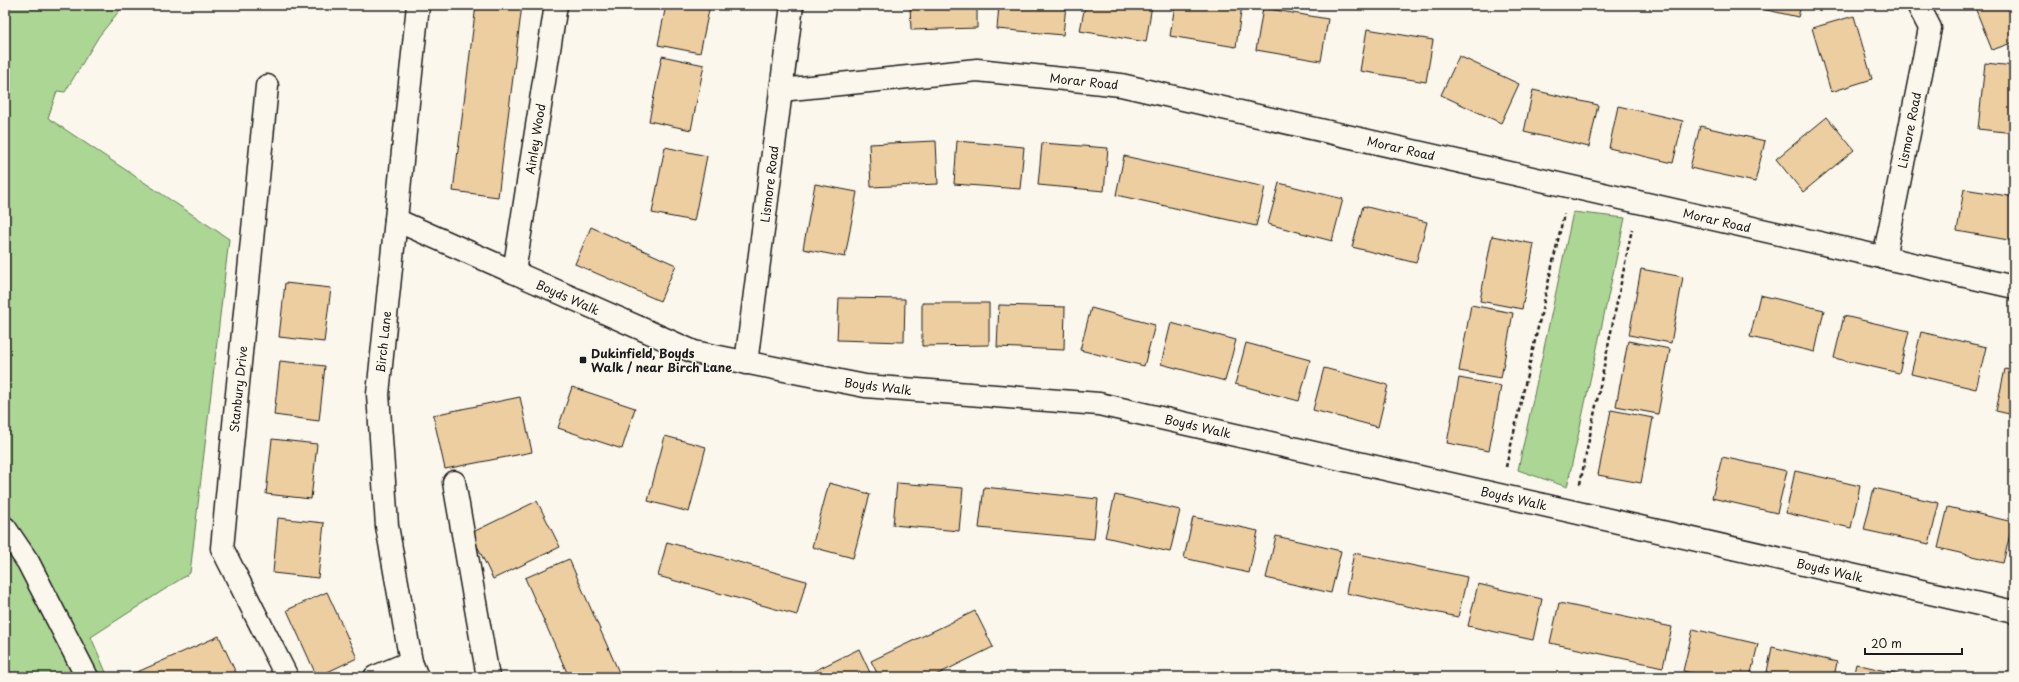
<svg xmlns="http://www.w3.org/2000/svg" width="2019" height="682" viewBox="0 0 2019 682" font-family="'Playpen Sans',sans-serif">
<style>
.green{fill:#acd694;stroke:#647958}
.building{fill:#edcea0;stroke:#1c1c1c}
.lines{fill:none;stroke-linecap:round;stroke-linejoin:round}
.minor-casing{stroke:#1c1c1c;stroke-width:25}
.major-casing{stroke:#1c1c1c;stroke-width:25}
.path{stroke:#1c1c1c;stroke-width:2.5;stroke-dasharray:4 3;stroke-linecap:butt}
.minor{stroke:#fbf7ec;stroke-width:22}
.major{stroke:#fbf7ec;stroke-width:22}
.poi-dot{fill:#1c1c1c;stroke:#fbf7ec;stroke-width:1.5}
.labels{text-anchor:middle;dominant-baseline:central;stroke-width:3;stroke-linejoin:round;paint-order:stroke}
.street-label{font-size:12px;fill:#1c1c1c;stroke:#fbf7ec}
.poi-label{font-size:12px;font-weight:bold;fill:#1c1c1c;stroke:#fbf7ec;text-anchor:start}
</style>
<rect width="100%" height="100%" fill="#fbf7ec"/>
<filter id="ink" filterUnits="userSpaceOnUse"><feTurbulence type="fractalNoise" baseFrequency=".025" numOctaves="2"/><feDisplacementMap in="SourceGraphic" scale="8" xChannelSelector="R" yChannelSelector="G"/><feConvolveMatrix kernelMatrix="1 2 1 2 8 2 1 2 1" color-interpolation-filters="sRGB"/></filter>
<g filter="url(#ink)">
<g class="green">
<polygon points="5,5 124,5 99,36 65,92 57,91 48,118 229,239 190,573 91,637 108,677 5,677"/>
<polygon points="1573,212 1625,218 1567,487 1518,470"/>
</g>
<g class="building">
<polygon points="476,5 522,5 498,197 453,191"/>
<polygon points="666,5 710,5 700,53 658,45"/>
<polygon points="910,5 977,5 977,28 911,30"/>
<polygon points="999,5 1066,5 1063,35 997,29"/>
<polygon points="1085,5 1152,5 1146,42 1080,31"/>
<polygon points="1175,5 1242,5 1236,47 1170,36"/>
<polygon points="1745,5 1801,5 1798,17"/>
<polygon points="1974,5 2014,5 2014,42 1992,50"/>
<polygon points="1263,8 1328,19 1321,61 1256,50"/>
<polygon points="1854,16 1872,79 1831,92 1812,28"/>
<polygon points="1367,29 1433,40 1426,82 1360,71"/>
<polygon points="662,56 704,65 691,130 649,121"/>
<polygon points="1459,56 1519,84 1501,123 1441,95"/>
<polygon points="1985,63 2014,66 2014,133 1978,129"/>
<polygon points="1533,90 1598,105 1589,147 1524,132"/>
<polygon points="1618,106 1683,121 1673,163 1609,148"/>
<polygon points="1827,117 1854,150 1803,192 1776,159"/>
<polygon points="1700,126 1765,141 1755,182 1690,168"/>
<polygon points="936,141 938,184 871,187 869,144"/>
<polygon points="957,141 1024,147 1020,189 954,184"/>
<polygon points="1042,143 1108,148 1104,191 1038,185"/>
<polygon points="665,147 707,156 694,221 652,213"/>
<polygon points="1124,156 1265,187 1256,226 1116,195"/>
<polygon points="1279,183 1343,199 1332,241 1268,224"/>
<polygon points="815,184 857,192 845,257 803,249"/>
<polygon points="1964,189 2014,197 2014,241 1957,231"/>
<polygon points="1363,206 1427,222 1416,263 1352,247"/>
<polygon points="591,227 676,265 660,301 575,264"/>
<polygon points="1492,236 1534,244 1522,309 1480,301"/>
<polygon points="1641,269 1683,277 1671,343 1629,335"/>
<polygon points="285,283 331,288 324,342 279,337"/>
<polygon points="1760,295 1824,310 1815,352 1750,337"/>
<polygon points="839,298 905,299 904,342 837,340"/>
<polygon points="922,303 989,303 989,345 922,346"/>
<polygon points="999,305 1065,307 1064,350 997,347"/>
<polygon points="1471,305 1513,313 1501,378 1459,371"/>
<polygon points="1091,308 1155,325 1144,366 1080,350"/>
<polygon points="1844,316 1909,331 1899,373 1834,358"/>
<polygon points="1171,323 1236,340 1225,381 1161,364"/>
<polygon points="1921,332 1986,347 1976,389 1911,374"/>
<polygon points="1628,341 1670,349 1658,414 1616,406"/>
<polygon points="1246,343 1310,360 1299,401 1235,384"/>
<polygon points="280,361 325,366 319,421 274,415"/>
<polygon points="1324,368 1388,385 1378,427 1313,410"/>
<polygon points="2005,369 2014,371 2014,415 1996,411"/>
<polygon points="1459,378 1501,386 1489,451 1447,443"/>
<polygon points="572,387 635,408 622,449 558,428"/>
<polygon points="520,397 532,452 445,469 433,415"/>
<polygon points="1611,410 1653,418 1641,483 1598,475"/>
<polygon points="665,436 706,447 689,512 648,501"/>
<polygon points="272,439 317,444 311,499 266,494"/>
<polygon points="1722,457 1787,471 1777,513 1712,498"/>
<polygon points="1795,471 1860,486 1851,528 1786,513"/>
<polygon points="829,483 870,494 853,558 812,547"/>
<polygon points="897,483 963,488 959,531 893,525"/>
<polygon points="984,487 1098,499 1094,539 979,528"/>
<polygon points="1874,488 1939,503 1929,544 1864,530"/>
<polygon points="1115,495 1180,510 1170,552 1105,537"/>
<polygon points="537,501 560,547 493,579 471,533"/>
<polygon points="1948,507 2013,522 2003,563 1938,548"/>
<polygon points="1193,517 1258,531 1249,573 1184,558"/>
<polygon points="278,518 324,523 318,578 273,573"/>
<polygon points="1276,536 1341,551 1331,593 1266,578"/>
<polygon points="667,542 806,581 797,615 658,576"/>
<polygon points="1354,553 1467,577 1458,617 1346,593"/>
<polygon points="569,559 621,677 569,677 525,578"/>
<polygon points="1478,584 1542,599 1533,640 1468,626"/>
<polygon points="327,592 357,658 317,677 287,610"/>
<polygon points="1559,603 1672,627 1663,667 1550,643"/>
<polygon points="975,611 993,647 932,677 879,677 871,661"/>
<polygon points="1693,629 1758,644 1750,677 1709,677 1683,671"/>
<polygon points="219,636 236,673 227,677 126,677"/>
<polygon points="1772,647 1837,662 1834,677 1766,677"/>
<polygon points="859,649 872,677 802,677"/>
<polygon points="1856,664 1911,677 1853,677"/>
<polygon points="730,672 732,677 721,677"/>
</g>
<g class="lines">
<g class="minor-casing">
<g id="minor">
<polyline points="267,86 222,548 287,677"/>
<polyline points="781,90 977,70 1121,85 2014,287"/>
<polyline points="396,220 694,352 865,386 1099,404 2014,612"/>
<polyline points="1884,258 1930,28 1918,5"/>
<polyline points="514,272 556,5"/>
<polyline points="746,363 792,5"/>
<polyline points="454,482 488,677"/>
<polyline points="5,528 28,562 87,677"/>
<polyline points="375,677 411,662"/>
</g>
</g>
<g class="major-casing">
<polyline id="major" points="417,677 411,662 387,526 378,394 418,5"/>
</g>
<g class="path">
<polyline points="1506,467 1564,214"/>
<polyline points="1580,484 1632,229"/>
</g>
<use href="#minor" class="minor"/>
<use href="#major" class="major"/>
</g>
</g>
<rect class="poi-dot" x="579" y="356" width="8" height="8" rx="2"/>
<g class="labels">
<g class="street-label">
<text transform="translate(1084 81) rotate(6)">Morar Road</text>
<text transform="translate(1909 130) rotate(-79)">Lismore Road</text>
<text transform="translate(535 139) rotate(-81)">Ainley Wood</text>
<text transform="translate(1401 148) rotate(13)">Morar Road</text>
<text transform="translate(769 184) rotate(-83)">Lismore Road</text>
<text transform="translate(1717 220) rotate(13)">Morar Road</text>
<text transform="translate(568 297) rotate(24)">Boyds Walk</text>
<text transform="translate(383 342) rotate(-84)">Birch Lane</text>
<text transform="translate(878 386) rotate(7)">Boyds Walk</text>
<text transform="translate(238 389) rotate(-84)">Stanbury Drive</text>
<text transform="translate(1198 426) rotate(13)">Boyds Walk</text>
<text transform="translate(1514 498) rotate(13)">Boyds Walk</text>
<text transform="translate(1830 570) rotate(13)">Boyds Walk</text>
</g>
<g class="poi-label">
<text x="591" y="353">Dukinfield, Boyds<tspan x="591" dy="14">Walk / near Birch Lane</tspan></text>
</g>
</g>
<rect width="2019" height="682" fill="none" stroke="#fbf7ec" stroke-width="20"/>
<rect x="10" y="10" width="1999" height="662" fill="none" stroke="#1c1c1c" stroke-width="1.5" filter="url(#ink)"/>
<path d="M1865 648v6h97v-6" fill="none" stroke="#1c1c1c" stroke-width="2"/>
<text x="1871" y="648" font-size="12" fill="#1c1c1c" stroke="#fbf7ec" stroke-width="3" paint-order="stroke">20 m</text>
</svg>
